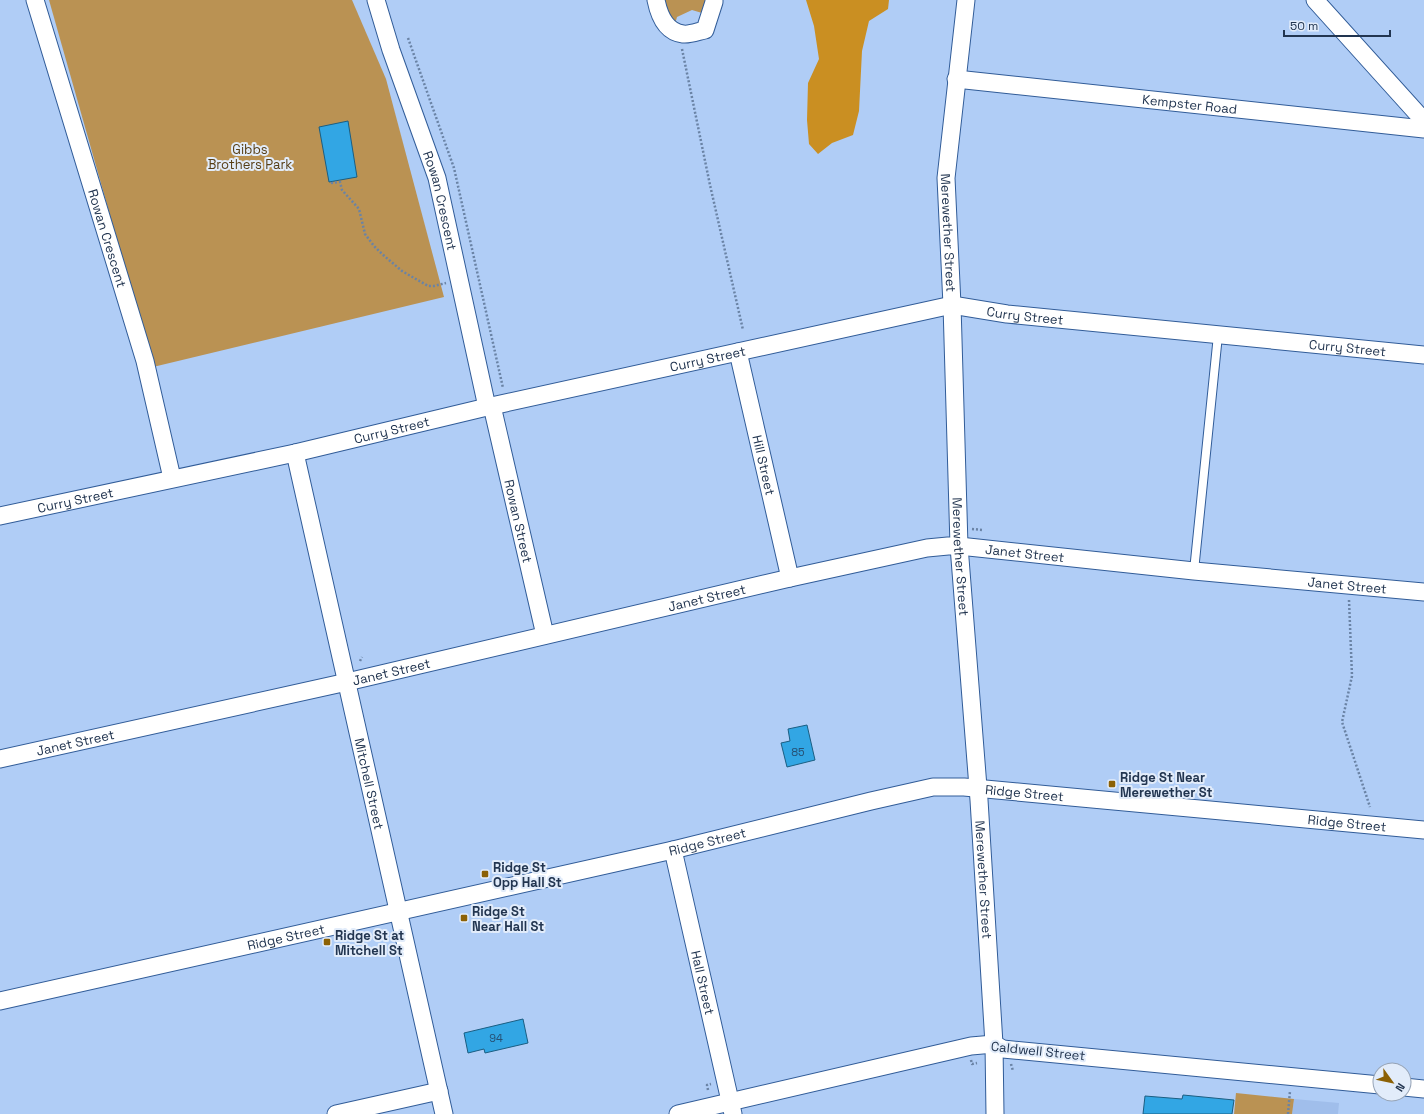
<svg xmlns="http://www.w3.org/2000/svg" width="1424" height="1114" viewBox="0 0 1424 1114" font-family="'Space Grotesk',sans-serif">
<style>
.built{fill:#a0beeb}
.green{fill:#ba9253}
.forest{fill:#ca8f22}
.building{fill:#32a6e4;stroke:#1b5e82}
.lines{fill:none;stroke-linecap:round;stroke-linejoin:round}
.service-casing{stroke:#315c98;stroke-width:10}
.minor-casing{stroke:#315c98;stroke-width:19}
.path{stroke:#6a83a5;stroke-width:2.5;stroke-dasharray:2 2;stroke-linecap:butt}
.service{stroke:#fff;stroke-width:8}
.minor{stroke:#fff;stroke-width:17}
.poi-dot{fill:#8c6105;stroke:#e2ecfa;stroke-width:1.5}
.labels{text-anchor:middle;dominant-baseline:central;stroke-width:4;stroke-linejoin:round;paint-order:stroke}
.number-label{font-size:11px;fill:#265175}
.street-label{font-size:13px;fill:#223550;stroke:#e2ecfa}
.park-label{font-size:13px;fill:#573e15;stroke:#e2ecfa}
.poi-label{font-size:13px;font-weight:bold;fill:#223550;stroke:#e2ecfa;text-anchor:start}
</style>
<rect width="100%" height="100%" fill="#b0cdf6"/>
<polygon class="built" points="1294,1099 1339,1103 1338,1114 1292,1114"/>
<g class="green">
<polygon points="49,0 352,0 386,79 444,297 153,367"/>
<polygon points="662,0 707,0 702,13 692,10 677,17 675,24"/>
<polygon points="1236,1093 1294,1099 1292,1114 1234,1114"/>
</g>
<polygon class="forest" points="806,0 889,0 888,9 869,21 862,51 859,111 853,135 832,143 818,154 809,144 807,120 808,83 819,59 814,26"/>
<g class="building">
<polygon points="348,121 357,177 329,182 319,127"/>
<polygon points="807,725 815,760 787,767 781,743 790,741 788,729"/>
<polygon points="523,1019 528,1043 485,1053 484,1049 468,1053 464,1033"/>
<polygon points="1183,1095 1234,1100 1232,1114 1143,1114 1145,1096 1182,1099"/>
</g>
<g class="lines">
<g class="service-casing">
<polyline id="service" points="1194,571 1218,335"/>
</g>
<g class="minor-casing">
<g id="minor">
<path id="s1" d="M 35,0 L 145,361 L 172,478"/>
<path id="s2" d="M 376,0 L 391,50 L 437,178 L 487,407"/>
<path d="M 656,0 C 659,15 666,32 683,34 C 690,35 699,31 705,30 L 714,2 L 714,0"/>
<path id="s3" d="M 966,0 L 946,178 L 952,305 L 959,546 L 979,800 L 994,1044 L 995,1114"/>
<polyline points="1315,0 1424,121"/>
<path id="s4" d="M 956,79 L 1424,129"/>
<path id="s5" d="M 738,352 L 790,578"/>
<path id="s6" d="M 492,406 L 545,635"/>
<path id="s7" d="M 295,453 L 444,1114"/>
<path id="s8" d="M 0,516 L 295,453 L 487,407 L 952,305 L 1007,314 L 1424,355"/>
<path id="s9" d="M 0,759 L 347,682 L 790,578 L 927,548 L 948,546 L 959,546 L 1194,571 L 1424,592"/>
<path id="s10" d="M 673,850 L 733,1114"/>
<path id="s11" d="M 0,1001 L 673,850 L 871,801 L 933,787 L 964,787 L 1424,830"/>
<polyline points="1404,1087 1424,1089"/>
<polyline points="336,1114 439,1091"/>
<polyline points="678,1114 971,1046 994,1044 1003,1049 1380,1085"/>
</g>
</g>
<g class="path">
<polyline points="408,38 454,168 503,388"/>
<polyline points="682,49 710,185 743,330"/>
<polyline points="332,182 332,183 340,182 342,190 359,209 365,234 374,246 382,254 402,271 428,286 434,286 446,283"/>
<polyline points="972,529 983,530"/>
<polyline points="1349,600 1352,676 1342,722 1370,807"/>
<polyline points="360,661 362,657"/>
<polyline points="971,1060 972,1064 977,1063"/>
<polyline points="1011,1064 1013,1071"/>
<polyline points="708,1090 707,1085 711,1084"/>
<polyline points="1288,1114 1290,1091"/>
</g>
<use href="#service" class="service"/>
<use href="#minor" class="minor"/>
</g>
<g class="poi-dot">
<rect x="1108" y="780" width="8" height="8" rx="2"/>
<rect x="481" y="870" width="8" height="8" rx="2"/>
<rect x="460" y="914" width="8" height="8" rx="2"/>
<rect x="323" y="938" width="8" height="8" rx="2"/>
</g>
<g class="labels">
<g class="number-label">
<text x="798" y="752">85</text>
<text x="496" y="1038">94</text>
</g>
<g class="street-label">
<text stroke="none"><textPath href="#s4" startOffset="235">Kempster Road</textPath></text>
<text stroke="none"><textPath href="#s2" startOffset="211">Rowan Crescent</textPath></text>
<text stroke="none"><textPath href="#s3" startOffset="234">Merewether Street</textPath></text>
<text stroke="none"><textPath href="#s1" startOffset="249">Rowan Crescent</textPath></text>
<text stroke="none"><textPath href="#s8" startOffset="1049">Curry Street</textPath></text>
<text stroke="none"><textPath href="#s8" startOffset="1373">Curry Street</textPath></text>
<text stroke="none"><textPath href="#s8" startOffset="725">Curry Street</textPath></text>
<text stroke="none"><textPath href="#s8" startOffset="401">Curry Street</textPath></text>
<text stroke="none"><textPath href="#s5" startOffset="116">Hill Street</textPath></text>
<text stroke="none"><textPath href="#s8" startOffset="77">Curry Street</textPath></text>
<text stroke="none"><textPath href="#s6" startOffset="118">Rowan Street</textPath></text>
<text stroke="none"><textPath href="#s9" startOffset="1049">Janet Street</textPath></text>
<text stroke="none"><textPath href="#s3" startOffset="558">Merewether Street</textPath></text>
<text stroke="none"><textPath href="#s9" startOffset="1373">Janet Street</textPath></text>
<text stroke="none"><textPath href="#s9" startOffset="725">Janet Street</textPath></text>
<text stroke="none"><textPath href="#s9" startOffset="401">Janet Street</textPath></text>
<text stroke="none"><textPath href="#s9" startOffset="77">Janet Street</textPath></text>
<text stroke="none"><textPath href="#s7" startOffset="339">Mitchell Street</textPath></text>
<text stroke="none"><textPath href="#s11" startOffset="1049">Ridge Street</textPath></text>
<text stroke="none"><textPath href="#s11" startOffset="1373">Ridge Street</textPath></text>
<text stroke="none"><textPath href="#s11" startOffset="725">Ridge Street</textPath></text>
<text stroke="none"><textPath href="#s3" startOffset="882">Merewether Street</textPath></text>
<text stroke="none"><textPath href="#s11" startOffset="293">Ridge Street</textPath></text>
<text stroke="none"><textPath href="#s10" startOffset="136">Hall Street</textPath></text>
<text transform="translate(1038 1051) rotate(6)">Caldwell Street</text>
</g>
<g class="park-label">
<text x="250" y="149">Gibbs<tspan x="250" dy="15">Brothers Park</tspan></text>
</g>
<g class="poi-label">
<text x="1120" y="777">Ridge St Near<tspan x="1120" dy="15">Merewether St</tspan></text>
<text x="493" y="867">Ridge St<tspan x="493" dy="15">Opp Hall St</tspan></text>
<text x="472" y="911">Ridge St<tspan x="472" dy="15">Near Hall St</tspan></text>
<text x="335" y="935">Ridge St at<tspan x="335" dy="15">Mitchell St</tspan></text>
</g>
</g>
<g transform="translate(1392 1082) rotate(123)"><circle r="19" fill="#e2ecfa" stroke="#95a3b6"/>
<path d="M0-3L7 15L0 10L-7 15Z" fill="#8c6105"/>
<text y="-6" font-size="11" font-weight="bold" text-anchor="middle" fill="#223550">N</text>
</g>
<path d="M1284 30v6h106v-6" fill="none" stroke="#223550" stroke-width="2"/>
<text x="1290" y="30" font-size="12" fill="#223550" stroke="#e2ecfa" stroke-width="3" paint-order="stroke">50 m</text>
</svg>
